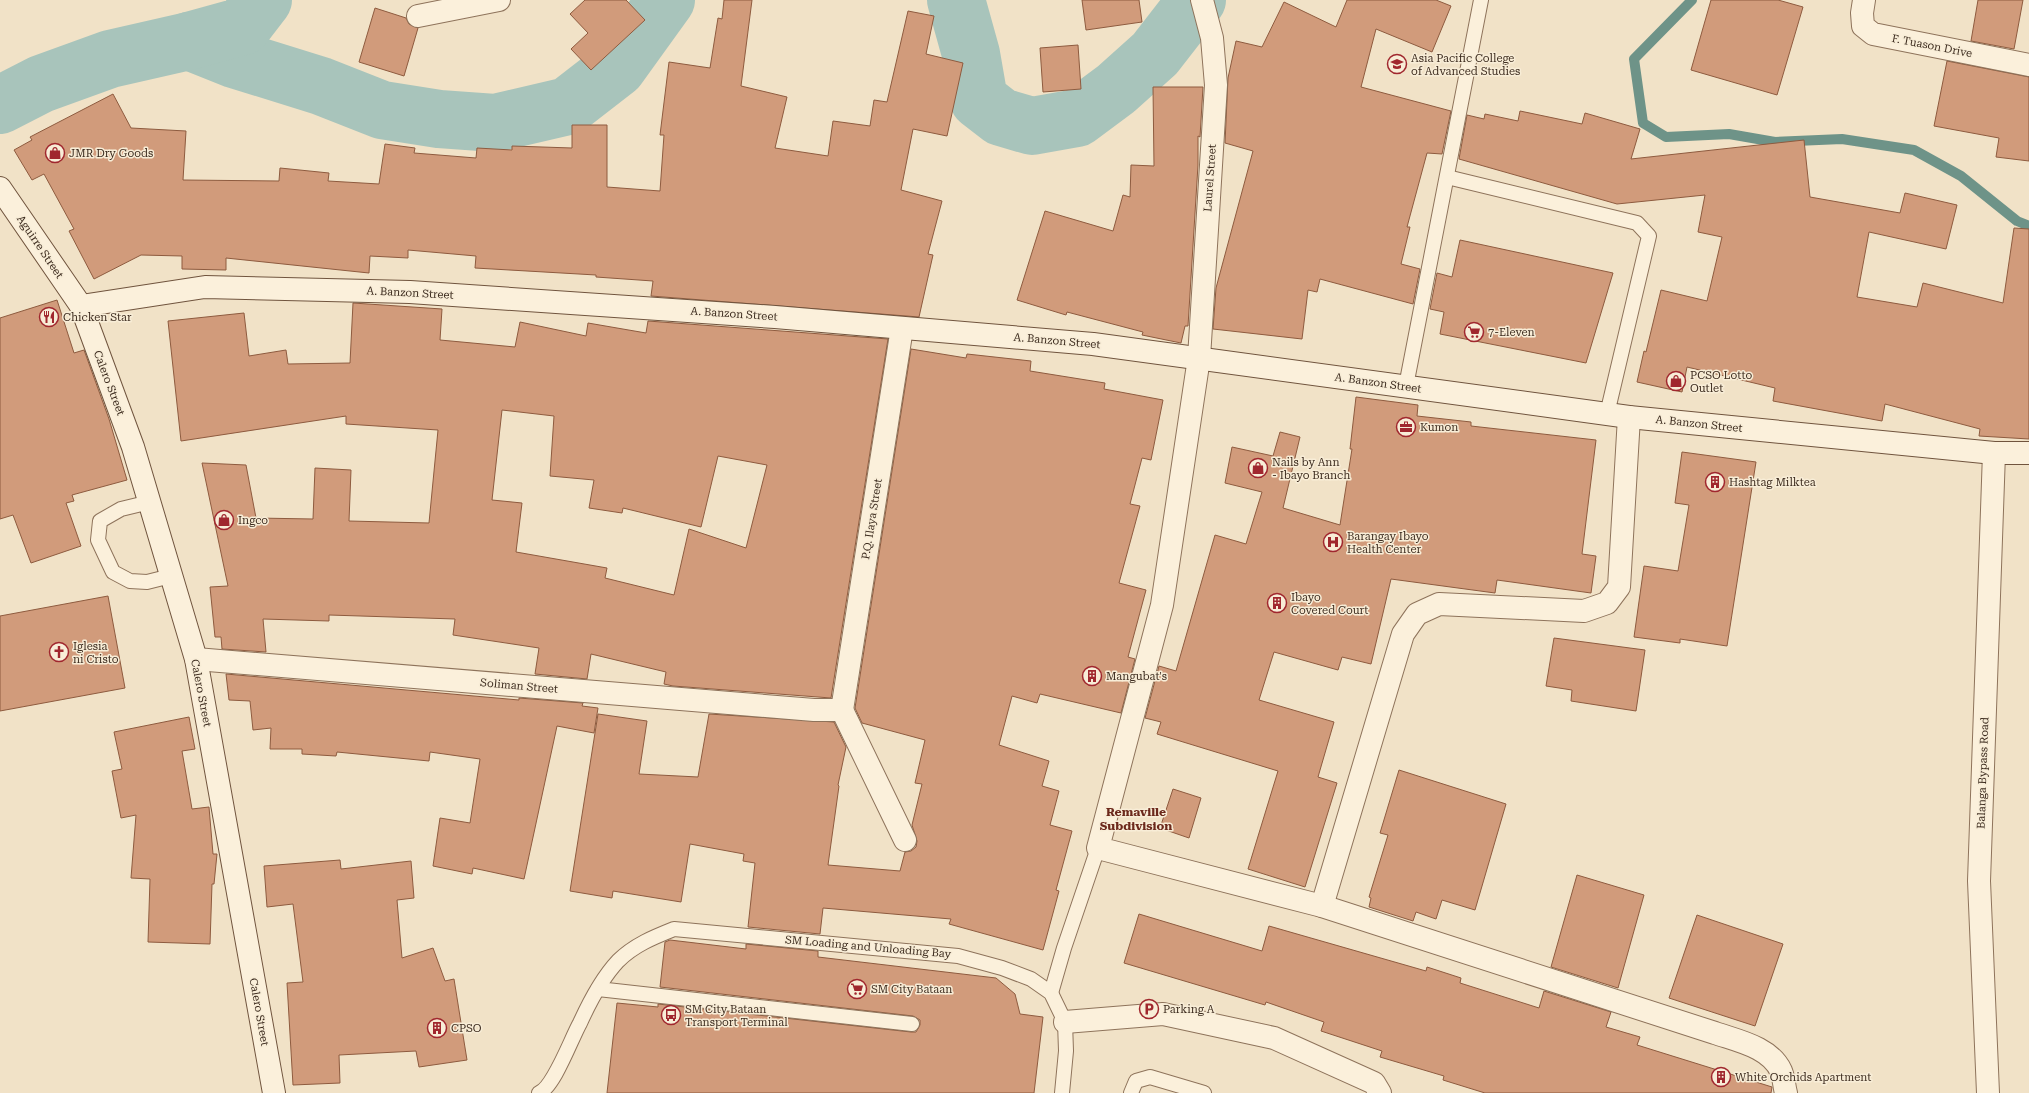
<svg xmlns="http://www.w3.org/2000/svg" width="2029" height="1093" viewBox="0 0 2029 1093" font-family="'Roboto Serif',serif">
<style>
.lines{fill:none;stroke-linecap:round;stroke-linejoin:round}
.stream{stroke:#6e9388;stroke-width:10}
.river{stroke:#a8c4bb;stroke-width:58}
.building{fill:#d19b7b;stroke:#8e5b3f;fill-rule:evenodd}
.service-casing{stroke:#8e735b;stroke-width:16}
.minor-casing{stroke:#8e735b;stroke-width:24}
.tertiary-casing{stroke:#8e735b;stroke-width:24}
.secondary-casing{stroke:#70543e;stroke-width:24}
.service{stroke:#fbf0db;stroke-width:14}
.minor{stroke:#fbf0db;stroke-width:22}
.tertiary{stroke:#fbf0db;stroke-width:22}
.secondary{stroke:#fbf0db;stroke-width:22}
.labels{text-anchor:middle;dominant-baseline:central;stroke-width:3;stroke-linejoin:round;paint-order:stroke}
.street-label{font-size:11px;fill:#3d2c1f;stroke:#f8edd7}
.poi-label{font-size:11px;fill:#3d2c1f;stroke:#f8edd7;text-anchor:start}
.neighbourhood-label{font-size:12px;font-weight:bold;fill:#6c291c;stroke:#f8edd7}
</style>
<rect width="100%" height="100%" fill="#f1e2c7"/>
<g class="lines">
<polyline class="stream" points="1692,0 1634,59 1643,123 1666,137 1729,134 1775,142 1842,139 1914,150 1961,176 2017,221 2029,226"/>
<g class="river">
<polyline points="956,0 971,54 979,100 1001,117 1032,126 1077,118 1116,89 1155,54 1197,0"/>
<polyline points="189,41 234,59 321,86 382,110 439,119 495,123 568,106 617,68 666,0"/>
<polyline points="0,105 41,84 110,59 189,41 243,26 263,0"/>
</g>
</g>
<g class="building">
<polygon points="585,0 626,0 645,20 591,70 571,49 588,33 570,14"/>
<polygon points="724,0 752,0 741,86 787,97 775,148 828,156 833,121 870,126 874,100 887,102 908,11 934,16 926,54 963,63 947,136 913,129 901,190 942,201 928,254 933,255 919,317 651,296 653,281 596,277 596,275 475,268 476,256 408,250 408,258 370,256 369,273 226,258 226,270 182,269 182,256 141,255 94,279 69,231 74,229 44,174 32,180 14,150 32,140 30,137 113,94 131,128 186,131 183,180 279,181 280,168 329,173 328,181 379,184 385,144 415,148 414,153 476,158 477,148 512,150 512,146 572,148 572,125 607,125 607,187 660,191 664,135 660,135 669,62 710,68 718,18 722,19"/>
<polygon points="1082,0 1139,0 1142,22 1086,30"/>
<polygon points="1347,0 1436,0 1451,6 1432,52 1376,29 1361,87 1451,111 1442,154 1427,153 1407,227 1410,227 1401,264 1420,269 1413,304 1320,279 1317,292 1308,290 1302,339 1213,329 1216,288 1253,151 1225,143 1228,78 1236,41 1262,47 1284,2 1336,27"/>
<polygon points="1711,0 1778,0 1803,7 1777,95 1691,70"/>
<polygon points="1978,0 2023,0 2014,49 1971,41"/>
<polygon points="375,8 406,18 409,24 418,28 404,76 359,62"/>
<polygon points="1078,45 1081,89 1043,92 1040,48"/>
<polygon points="1947,61 2029,77 2029,161 1996,157 1999,138 1934,126"/>
<polygon points="1153,87 1203,87 1200,137 1198,136 1198,165 1188,326 1185,326 1181,343 1142,335 1143,332 1067,312 1066,315 1017,300 1045,211 1113,231 1123,195 1130,197 1131,165 1154,166"/>
<polygon points="1520,111 1582,124 1585,113 1640,129 1631,159 1804,140 1810,197 1900,213 1905,193 1957,205 1946,249 1869,232 1857,297 1917,307 1923,283 2003,303 2014,228 2029,229 2029,439 1979,436 1980,429 1885,404 1882,421 1773,401 1775,388 1687,367 1682,392 1637,382 1644,351 1646,352 1661,290 1707,301 1722,237 1698,232 1705,195 1617,204 1459,159 1467,115 1484,119 1485,114 1518,121"/>
<polygon points="1460,240 1613,273 1586,363 1440,334 1444,312 1430,309 1437,273 1452,277"/>
<polygon points="57,300 74,353 84,350 109,419 127,480 72,495 74,501 66,503 81,546 31,563 13,515 0,519 0,318"/>
<path d="M 353,303 L 442,309 L 440,340 L 515,347 L 520,322 L 586,336 L 588,323 L 646,333 L 648,321 L 888,339 L 831,698 L 673,686 L 664,684 L 666,672 L 591,654 L 587,679 L 535,674 L 539,648 L 453,635 L 455,619 L 329,615 L 329,621 L 263,619 L 266,652 L 222,649 L 221,637 L 215,637 L 210,587 L 228,586 L 202,463 L 246,465 L 256,518 L 313,519 L 315,468 L 351,470 L 349,521 L 429,523 L 438,430 L 346,424 L 346,416 L 181,441 L 168,321 L 244,313 L 249,356 L 286,350 L 288,364 L 350,363 ZM 502,410 L 554,416 L 550,476 L 594,480 L 589,508 L 622,513 L 623,508 L 701,527 L 718,456 L 767,465 L 746,548 L 689,529 L 674,595 L 605,578 L 607,568 L 516,552 L 522,503 L 492,500 Z"/>
<polygon points="911,349 966,358 967,354 1031,361 1030,371 1105,383 1104,389 1163,400 1151,460 1142,458 1130,504 1140,506 1119,583 1146,590 1128,657 1135,659 1121,713 1040,694 1037,703 1012,696 999,745 1049,761 1042,786 1059,791 1050,825 1072,831 1056,890 1059,891 1043,950 949,924 951,919 823,908 820,934 748,927 755,863 743,861 744,854 690,844 681,902 613,891 612,898 570,891 598,714 647,721 639,774 698,777 709,714 834,722 846,747 838,785 839,786 828,865 900,871 905,852 911,851 916,847 917,841 912,825 922,784 915,783 925,740 862,723 855,708"/>
<polygon points="1356,397 1418,405 1417,416 1471,422 1471,426 1596,440 1582,554 1596,556 1591,593 1497,580 1495,593 1391,579 1371,664 1342,657 1338,670 1274,652 1259,700 1334,722 1318,777 1337,783 1305,887 1248,869 1278,771 1157,734 1161,722 1145,718 1159,666 1176,671 1215,535 1246,544 1262,492 1225,483 1232,447 1273,456 1280,432 1300,437 1283,508 1340,525 1352,449 1350,449"/>
<polygon points="1682,452 1756,462 1727,646 1680,639 1680,643 1634,637 1644,566 1678,571 1689,505 1675,503"/>
<polygon points="108,596 125,688 0,711 0,616"/>
<polygon points="1554,638 1645,650 1636,711 1571,701 1572,690 1546,686"/>
<polygon points="226,674 519,700 519,698 583,703 582,706 598,708 594,733 557,726 524,879 473,868 472,874 433,866 440,818 470,823 480,759 430,752 429,761 337,752 336,756 302,754 302,749 270,749 271,728 253,730 250,701 229,700"/>
<polygon points="189,717 195,749 182,751 192,809 209,807 213,854 217,854 214,884 212,884 210,944 148,942 150,879 131,878 136,815 121,818 112,771 122,769 114,732"/>
<polygon points="1399,770 1506,804 1475,910 1442,900 1436,919 1416,912 1413,921 1369,907 1371,898 1369,897 1388,835 1380,833"/>
<polygon points="1173,789 1201,798 1189,838 1160,828"/>
<polygon points="340,860 341,869 411,861 414,898 397,900 402,958 433,948 445,981 454,979 467,1060 419,1067 416,1051 339,1055 340,1083 293,1085 287,983 303,982 293,904 267,907 264,866"/>
<polygon points="1577,875 1644,895 1618,988 1551,967"/>
<polygon points="1139,914 1262,951 1269,926 1426,971 1427,967 1461,978 1460,983 1539,1008 1544,991 1611,1012 1606,1027 1640,1037 1637,1045 1772,1087 1771,1093 1485,1093 1443,1080 1444,1076 1380,1057 1382,1051 1321,1031 1324,1022 1266,1002 1265,1005 1124,963"/>
<polygon points="1697,915 1783,944 1755,1026 1669,998"/>
<polygon points="670,940 746,949 746,944 818,951 818,957 996,978 1015,994 1020,1014 1043,1017 1034,1093 607,1093 617,1003 658,1007 658,1004 911,1032 916,1032 920,1025 920,1020 913,1016 660,987 665,942"/>
</g>
<g class="lines">
<g class="service-casing">
<g id="service">
<polyline points="1447,177 1637,223 1649,236 1607,414"/>
<polyline points="1406,386 1481,0"/>
<polyline points="150,502 121,509 100,521 98,540 113,572 130,581 147,582 171,576"/>
<polyline points="598,989 912,1024"/>
<polyline points="1051,993 1064,948 1098,848"/>
<path d="M 539,1093 C 554,1087 571,1039 580,1023 C 590,1001 602,978 618,961 C 634,945 654,937 674,929 L 958,956 L 1002,968 L 1031,979 L 1051,993 L 1065,1022 L 1066,1051 L 1062,1093"/>
<polyline points="1131,1093 1136,1081 1150,1077 1204,1093"/>
</g>
</g>
<g class="minor-casing">
<g id="minor">
<polyline points="1864,0 1862,13 1863,26 1873,34 2029,65"/>
<polyline points="418,16 499,0"/>
<path d="M 1199,358 L 1162,605 L 1098,848 L 1322,906 L 1715,1033 C 1738,1041 1770,1047 1781,1071 C 1784,1078 1784,1086 1786,1093"/>
<polyline points="196,659 814,710 842,710"/>
<polyline points="842,710 902,328"/>
<polyline points="842,710 905,840"/>
<polyline points="1322,906 1403,634 1417,614 1439,604 1584,611 1607,603 1619,587 1629,417"/>
<polyline points="1065,1022 1163,1014 1274,1038 1374,1083 1380,1093"/>
</g>
</g>
<g class="tertiary-casing">
<g id="tertiary">
<polyline points="1199,358 1216,85 1212,38 1202,0"/>
<polyline points="1988,1093 1979,881 1994,453"/>
</g>
</g>
<g class="secondary-casing">
<g id="secondary">
<polyline points="0,188 81,306 133,447 196,659 274,1093"/>
<polyline points="81,306 205,287 410,292 775,317 1093,344 1629,417 1994,453 2029,453"/>
</g>
</g>
<use href="#service" class="service"/>
<use href="#minor" class="minor"/>
<use href="#tertiary" class="tertiary"/>
<use href="#secondary" class="secondary"/>
</g>
<defs>
<g id="university-ring" transform="scale(1)"><circle r="9.5" fill="#f8edd7" stroke="#a0272e" stroke-width="1.5"/><path d="M0-5L7-2L0 1L-7-2ZM-4 1L0 2.5L4 1V4Q0 6-4 4Z" fill="#a0272e"/></g>
<g id="shop-ring" transform="scale(1)"><circle r="9.5" fill="#f8edd7" stroke="#a0272e" stroke-width="1.5"/><path d="M-5-2.5h2.3a2.7 3.5 0 0 1 5.4 0H5L5.5 6h-11ZM-1.5-2.5h3a1.5 2.3 0 0 0-3 0Z" fill="#a0272e"/></g>
<g id="restaurant-ring" transform="scale(1)"><circle r="9.5" fill="#f8edd7" stroke="#a0272e" stroke-width="1.5"/><path d="M-5-6h1v4h1v-4h1v4h1v-4h1v5L-1.5 .5V6h-2V.5L-5-1ZM5-6V6H3V1.5H1.5Q1.5-4 5-6Z" fill="#a0272e"/></g>
<g id="supermarket-ring" transform="scale(1)"><circle r="9.5" fill="#f8edd7" stroke="#a0272e" stroke-width="1.5"/><path d="M-6-5.5h2.5l.6 2H6L4.5 2H-2.5L-4.4-4H-6ZM-1.5 3.2a1.3 1.3 0 1 0 .1 0ZM3 3.2a1.3 1.3 0 1 0 .1 0Z" fill="#a0272e"/></g>
<g id="office-ring" transform="scale(1)"><circle r="9.5" fill="#f8edd7" stroke="#a0272e" stroke-width="1.5"/><path d="M-6-3h4V-5.5h4V-3h4V5H-6ZM-1-4.5V-3h2v-1.5ZM-6 0V1H6V0Z" fill="#a0272e"/></g>
<g id="building-ring" transform="scale(1)"><circle r="9.5" fill="#f8edd7" stroke="#a0272e" stroke-width="1.5"/><path d="M-4-6H4V6H1V3H-1V6H-4ZM-2.5-4.3h1.7v1.8h-1.7ZM.8-4.3h1.7v1.8H.8ZM-2.5-1h1.7V.8h-1.7ZM.8-1h1.7V.8H.8Z" fill="#a0272e"/></g>
<g id="hospital-ring" transform="scale(1)"><circle r="9.5" fill="#f8edd7" stroke="#a0272e" stroke-width="1.5"/><path d="M-5-5h3v3.5h4V-5h3V5h-3V1.5h-4V5h-3Z" fill="#a0272e"/></g>
<g id="church-ring" transform="scale(1)"><circle r="9.5" fill="#f8edd7" stroke="#a0272e" stroke-width="1.5"/><path d="M-1.2-6h2.4v3.5h3.3v2.4h-3.3V6h-2.4V-.1h-3.3v-2.4h3.3Z" fill="#a0272e"/></g>
<g id="parking-ring" transform="scale(1)"><circle r="9.5" fill="#f8edd7" stroke="#a0272e" stroke-width="1.5"/><path d="M-3.5-5.5H1a3.5 3.5 0 0 1 0 7H-1V5.5H-3.5ZM-1-3.4V-.6H.8a1.4 1.4 0 0 0 0-2.8Z" fill="#a0272e"/></g>
<g id="bus-ring" transform="scale(1)"><circle r="9.5" fill="#f8edd7" stroke="#a0272e" stroke-width="1.5"/><path d="M-5-6H5V4H4V6H2V4H-2V6H-4V4H-5ZM-3.5-4V0h7V-4ZM-3.5 1.2v1.5H-2V1.2ZM2 1.2v1.5H3.5V1.2Z" fill="#a0272e"/></g>
</defs>
<g fill-rule="evenodd">
<use href="#university-ring" x="1397" y="64"/>
<use href="#shop-ring" x="55" y="153"/>
<use href="#restaurant-ring" x="49" y="317"/>
<use href="#supermarket-ring" x="1474" y="332"/>
<use href="#shop-ring" x="1676" y="381"/>
<use href="#office-ring" x="1406" y="427"/>
<use href="#shop-ring" x="1258" y="468"/>
<use href="#building-ring" x="1715" y="482"/>
<use href="#shop-ring" x="224" y="520"/>
<use href="#hospital-ring" x="1333" y="542"/>
<use href="#building-ring" x="1277" y="603"/>
<use href="#church-ring" x="59" y="652"/>
<use href="#building-ring" x="1092" y="676"/>
<use href="#supermarket-ring" x="857" y="989"/>
<use href="#parking-ring" x="1149" y="1009"/>
<use href="#bus-ring" x="671" y="1015"/>
<use href="#building-ring" x="437" y="1028"/>
<use href="#building-ring" x="1721" y="1077"/>
</g>
<g class="labels">
<g class="street-label">
<text transform="translate(1932 46) rotate(11)">F. Tuason Drive</text>
<text transform="translate(1210 178) rotate(-86)">Laurel Street</text>
<text transform="translate(40 247) rotate(56)">Aguirre Street</text>
<text transform="translate(410 293) rotate(3)">A. Banzon Street</text>
<text transform="translate(734 314) rotate(4)">A. Banzon Street</text>
<text transform="translate(1057 341) rotate(5)">A. Banzon Street</text>
<text transform="translate(109 383) rotate(69)">Calero Street</text>
<text transform="translate(1378 383) rotate(8)">A. Banzon Street</text>
<text transform="translate(1699 424) rotate(6)">A. Banzon Street</text>
<text transform="translate(872 519) rotate(-81)">P.Q. Ilaya Street</text>
<text transform="translate(519 686) rotate(5)">Soliman Street</text>
<text transform="translate(201 693) rotate(79)">Calero Street</text>
<text transform="translate(1983 773) rotate(-88)">Balanga Bypass Road</text>
<text transform="translate(868 947) rotate(5)">SM Loading and Unloading Bay</text>
<text transform="translate(259 1012) rotate(80)">Calero Street</text>
</g>
<g class="poi-label">
<text x="1411" y="58">Asia Pacific College<tspan x="1411" dy="13">of Advanced Studies</tspan></text>
<text x="69" y="153">JMR Dry Goods</text>
<text x="63" y="317">Chicken Star</text>
<text x="1488" y="332">7-Eleven</text>
<text x="1690" y="375">PCSO Lotto<tspan x="1690" dy="13">Outlet</tspan></text>
<text x="1420" y="427">Kumon</text>
<text x="1272" y="462">Nails by Ann<tspan x="1272" dy="13">- Ibayo Branch</tspan></text>
<text x="1729" y="482">Hashtag Milktea</text>
<text x="238" y="520">Ingco</text>
<text x="1347" y="536">Barangay Ibayo<tspan x="1347" dy="13">Health Center</tspan></text>
<text x="1291" y="597">Ibayo<tspan x="1291" dy="13">Covered Court</tspan></text>
<text x="73" y="646">Iglesia<tspan x="73" dy="13">ni Cristo</tspan></text>
<text x="1106" y="676">Mangubat's</text>
<text x="871" y="989">SM City Bataan</text>
<text x="685" y="1009">SM City Bataan<tspan x="685" dy="13">Transport Terminal</tspan></text>
<text x="1163" y="1009">Parking A</text>
<text x="451" y="1028">CPSO</text>
<text x="1735" y="1077">White Orchids Apartment</text>
</g>
<g class="neighbourhood-label">
<text x="1136" y="812">Remaville<tspan x="1136" dy="14">Subdivision</tspan></text>
</g>
</g>
</svg>
